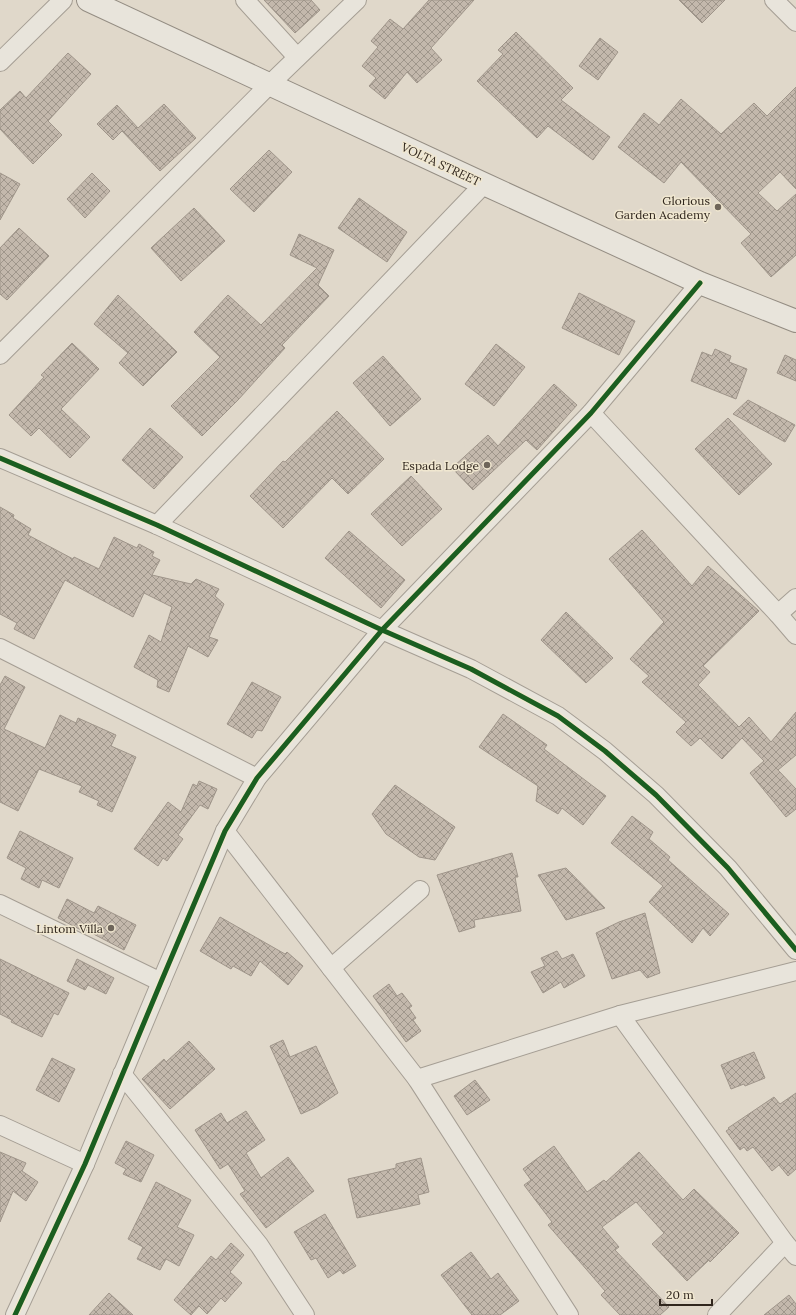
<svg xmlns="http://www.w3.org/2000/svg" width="796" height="1315" viewBox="0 0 796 1315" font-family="Lora,serif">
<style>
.building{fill:url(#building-cross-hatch);stroke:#9f958a}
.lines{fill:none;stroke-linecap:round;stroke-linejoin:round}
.street-casing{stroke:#a59e94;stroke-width:20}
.secondary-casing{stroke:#948d83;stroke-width:24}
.street{stroke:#e8e4db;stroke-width:18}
.secondary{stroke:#e8e4db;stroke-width:22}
.cycleway-casing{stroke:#f0e7d0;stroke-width:8}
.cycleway{stroke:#1b5e20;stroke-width:5}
.poi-dot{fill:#6e655a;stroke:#f0e7d0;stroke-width:1.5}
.labels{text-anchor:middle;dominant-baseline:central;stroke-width:3;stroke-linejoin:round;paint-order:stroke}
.street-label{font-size:12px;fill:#31271e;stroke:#f0e7d0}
.poi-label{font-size:12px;fill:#31271e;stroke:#f0e7d0;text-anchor:end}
</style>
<defs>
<pattern id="building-cross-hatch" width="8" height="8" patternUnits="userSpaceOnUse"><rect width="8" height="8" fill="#c3b8ac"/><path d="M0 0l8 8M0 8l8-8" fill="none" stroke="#9f968b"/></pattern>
</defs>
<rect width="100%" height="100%" fill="#e0d8ca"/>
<g class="building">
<polygon points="264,0 311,0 320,10 295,33"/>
<polygon points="429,0 474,0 431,48 442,60 417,83 407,72 385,99 369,86 376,78 362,66 378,47 371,41 390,19 403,29"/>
<polygon points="679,0 725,0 702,23"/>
<polygon points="516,32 573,88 561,100 610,137 593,160 548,126 537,138 477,81 503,54 498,50"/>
<polygon points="600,38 618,52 598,80 579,66"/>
<polygon points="68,53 91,74 48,121 62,135 33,164 0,129 0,110 20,91 26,98"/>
<polygon points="796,87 796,189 780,172 758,193 777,211 796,194 796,255 771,277 741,243 751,234 681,162 664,183 618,147 644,113 659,125 681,99 721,134 754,103 767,116"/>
<polygon points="164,104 196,138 160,171 122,131 113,140 97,124 117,105 138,128"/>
<polygon points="269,150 292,172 254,212 230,189"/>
<polygon points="0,173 20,184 0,220"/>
<polygon points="92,173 110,191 85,218 67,199"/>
<polygon points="359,198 407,232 387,262 338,228"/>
<polygon points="194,208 225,241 181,281 151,248"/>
<polygon points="19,228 49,256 7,300 0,294 0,248"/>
<polygon points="299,234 334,250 318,285 329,296 282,345 285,348 238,400 202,436 171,406 220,357 194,332 228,295 261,325 317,268 290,255"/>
<polygon points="579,293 635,321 619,355 562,328"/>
<polygon points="118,295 177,352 143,386 119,363 128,353 94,324"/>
<polygon points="72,343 99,369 61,409 90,437 70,458 39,428 31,436 9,415 44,377 41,375"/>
<polygon points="496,344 525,367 494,406 465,384"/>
<polygon points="715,349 731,356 729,362 747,369 736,399 691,381 702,352 712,356"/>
<polygon points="785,355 796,360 796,381 777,373"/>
<polygon points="383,356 421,399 390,426 353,383"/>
<polygon points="554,384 577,405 537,450 526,440 473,490 452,468 488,435 498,446"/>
<polygon points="748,400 795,425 785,442 733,414"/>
<polygon points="337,411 384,459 348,494 332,478 283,528 250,496 283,461 285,462"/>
<polygon points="728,418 772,464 739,495 695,449"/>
<polygon points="150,428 183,457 154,489 122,460"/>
<polygon points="411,476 442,509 402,546 371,514"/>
<polygon points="0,507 14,515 13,518 31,529 28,535 73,559 74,557 99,569 114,537 137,548 139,544 154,552 152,556 160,560 152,575 191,584 196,579 219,589 215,596 224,604 209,637 218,640 208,657 188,646 169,692 157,687 158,680 134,667 149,635 161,642 172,607 144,593 133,617 65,580 34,639 14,629 17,623 0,614"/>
<polygon points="642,530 692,586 708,566 759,611 703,666 710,672 698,685 739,727 749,717 771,742 796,712 796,755 778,770 796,789 796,809 786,817 750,773 764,761 742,738 722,759 700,738 691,746 676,732 686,722 642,682 649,676 630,659 664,622 609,559"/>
<polygon points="349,531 405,580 381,608 325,558"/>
<polygon points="566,612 613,658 586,683 541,640"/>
<polygon points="5,676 25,687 4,729 45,748 60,715 76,723 78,718 116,735 111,746 136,757 112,812 97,805 99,801 79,792 82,786 39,769 18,811 0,802 0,685"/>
<polygon points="252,682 281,697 262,731 257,730 252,738 227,724"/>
<polygon points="503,714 547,745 544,749 606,796 583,825 562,808 558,814 536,801 538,786 479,747"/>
<polygon points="199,781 217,789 208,809 200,805 178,835 183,839 167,861 163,858 158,866 134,849 168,802 181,812 193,784 197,786"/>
<polygon points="395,785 455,827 435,860 419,857 386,834 372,814"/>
<polygon points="632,816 653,832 649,839 670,857 668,860 729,914 710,936 703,928 692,943 649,902 663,886 611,843"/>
<polygon points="20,831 73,858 59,888 42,880 39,888 21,879 26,868 7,858"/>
<polygon points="512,853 518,877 515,877 521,911 474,920 475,927 459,932 437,875"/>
<polygon points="566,868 605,908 566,920 538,875"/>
<polygon points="67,899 94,913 98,906 136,925 124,950 84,929 83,931 58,918"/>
<polygon points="645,913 660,973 647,978 640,970 612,979 596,933 619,922"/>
<polygon points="220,917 285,954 287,952 303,966 288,985 260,961 251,976 233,966 231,969 200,951"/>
<polygon points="557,951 562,959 573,954 585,976 564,988 561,982 543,993 531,972 545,966 541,958"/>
<polygon points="0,959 69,993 58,1015 54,1013 42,1037 11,1022 12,1020 0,1014"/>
<polygon points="77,959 114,978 106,994 88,985 85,990 67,981"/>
<polygon points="389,984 397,996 402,993 412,1006 409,1008 416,1018 413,1020 421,1031 406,1042 373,996"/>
<polygon points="283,1040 290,1057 316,1046 338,1093 317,1107 301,1114 270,1046"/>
<polygon points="189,1041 215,1069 170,1109 142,1079 164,1059 166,1062"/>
<polygon points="754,1052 765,1078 745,1086 744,1084 731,1089 721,1065"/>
<polygon points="52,1058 75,1069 59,1102 36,1090"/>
<polygon points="475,1080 490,1100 467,1115 454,1096"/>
<polygon points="796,1093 796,1169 788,1176 779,1165 772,1171 753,1147 747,1151 744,1147 740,1150 726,1131 729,1129 728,1128 774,1097 780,1104"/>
<polygon points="246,1111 265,1140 246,1153 261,1178 288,1157 314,1191 266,1228 240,1194 245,1191 228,1164 220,1169 195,1130 221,1113 227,1123"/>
<polygon points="126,1141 154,1155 141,1182 123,1174 126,1169 115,1163"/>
<polygon points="554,1146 587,1192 604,1180 606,1182 639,1152 683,1200 694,1189 739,1233 710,1262 709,1260 687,1281 652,1244 664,1233 636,1202 602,1227 619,1247 615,1250 669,1307 660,1315 620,1315 601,1295 605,1291 548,1225 552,1222 524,1185 531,1180 523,1169"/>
<polygon points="0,1152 26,1163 22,1171 38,1182 26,1201 13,1191 0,1222"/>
<polygon points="421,1158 429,1192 418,1195 420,1204 357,1218 348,1179 396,1168 396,1164"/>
<polygon points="156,1182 191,1200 177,1227 194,1235 179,1266 166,1259 160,1270 137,1259 143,1247 128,1239"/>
<polygon points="325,1214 356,1266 343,1274 340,1270 328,1278 316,1258 311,1260 294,1232"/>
<polygon points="231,1243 244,1255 230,1272 242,1283 225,1302 221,1298 207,1314 199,1306 191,1315 174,1300 211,1256 216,1260"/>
<polygon points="471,1252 491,1279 498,1273 519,1301 500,1315 472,1315 441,1275"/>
<polygon points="109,1293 133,1315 89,1315"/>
<polygon points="789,1295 796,1304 796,1315 764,1315"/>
</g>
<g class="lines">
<g class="street-casing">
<g id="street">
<polyline points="245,0 297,57"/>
<polyline points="774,0 796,22"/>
<polyline points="0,62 63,0"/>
<polyline points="0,355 270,84 357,0"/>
<polyline points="591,413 778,614 796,635"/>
<polyline points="0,458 157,525 382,630 471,669 558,716 605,751 656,795 728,868 796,950"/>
<polyline points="157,525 484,184"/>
<polyline points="778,614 796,598"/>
<polyline points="0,648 257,778"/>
<polyline points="225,831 417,1079 569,1315"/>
<polyline points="0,904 161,982"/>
<polyline points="331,968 420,890"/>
<polyline points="620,1015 785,1243 796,1256"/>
<polyline points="122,1074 259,1245 305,1315"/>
<polyline points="417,1079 620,1015 796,971"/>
<polyline points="0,1125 85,1164"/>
<polyline points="15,1315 85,1164 161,982 225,831 257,778 382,630 591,413 700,283"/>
<polyline points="717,1315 785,1243"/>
</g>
</g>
<g class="secondary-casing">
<polyline id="secondary" points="88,0 484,184 700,283 796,321"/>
</g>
<use href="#street" class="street"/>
<use href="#secondary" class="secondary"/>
<g class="cycleway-casing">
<g id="cycleway">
<polyline points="0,458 157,525 382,630 471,669 558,716 605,751 656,795 728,868 796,950"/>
<polyline points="15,1315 85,1164 161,982 225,831 257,778 382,630 591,413 700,283"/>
</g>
</g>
<use href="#cycleway" class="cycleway"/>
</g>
<g class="poi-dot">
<circle cx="718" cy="207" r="4"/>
<circle cx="487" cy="465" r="4"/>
<circle cx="111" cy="928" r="4"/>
</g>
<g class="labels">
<g class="street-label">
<text transform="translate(441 164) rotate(25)">VOLTA STREET</text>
</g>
<g class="poi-label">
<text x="710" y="200">Glorious<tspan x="710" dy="14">Garden Academy</tspan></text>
<text x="479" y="465">Espada Lodge</text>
<text x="103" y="928">Lintom Villa</text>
</g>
</g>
<path d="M660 1299v6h52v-6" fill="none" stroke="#31271e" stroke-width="2"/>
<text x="666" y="1299" font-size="12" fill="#31271e" stroke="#f0e7d0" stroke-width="3" paint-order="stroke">20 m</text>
</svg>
